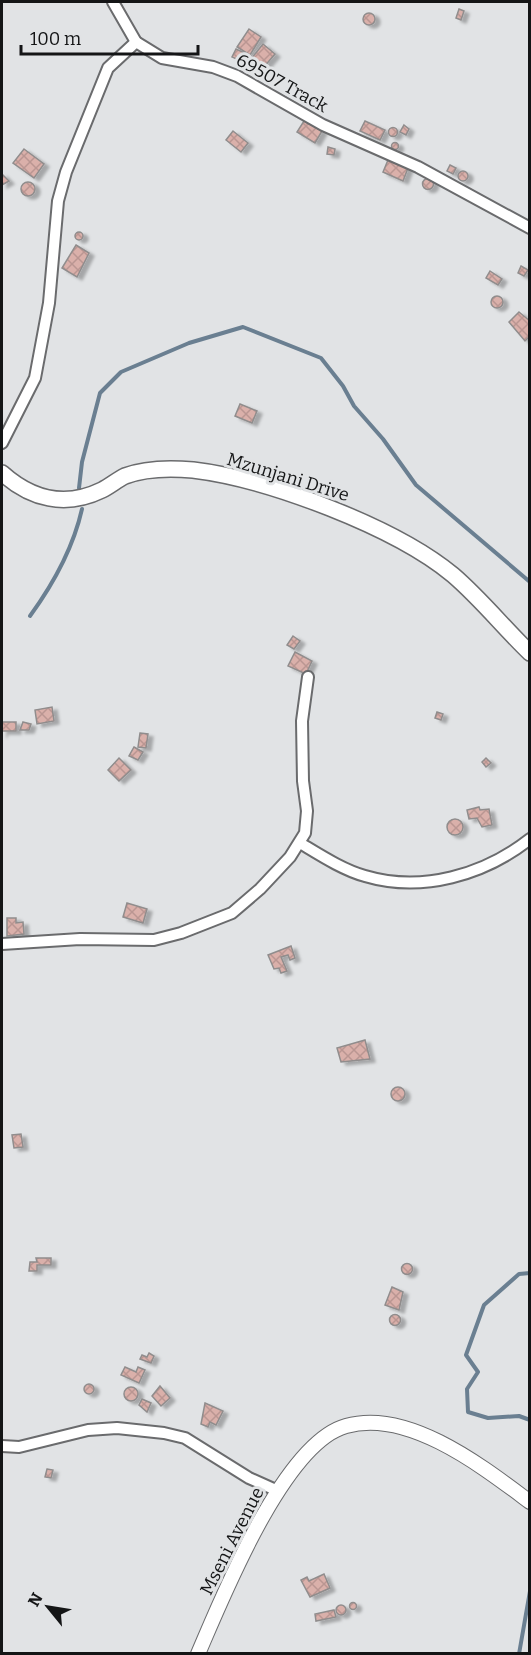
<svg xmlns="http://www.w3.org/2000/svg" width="531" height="1655" viewBox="0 0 531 1655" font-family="Bitter,serif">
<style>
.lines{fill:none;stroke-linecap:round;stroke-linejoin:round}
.stream{stroke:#6a7f91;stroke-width:4}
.building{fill:url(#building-cross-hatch);stroke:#908d8d;stroke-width:1.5;filter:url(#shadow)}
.minor-casing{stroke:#6a6b6d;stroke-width:14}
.tertiary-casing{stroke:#6a6b6d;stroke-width:16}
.secondary-casing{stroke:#6a6b6d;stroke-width:18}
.minor{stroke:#fff;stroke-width:10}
.tertiary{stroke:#fff;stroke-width:14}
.secondary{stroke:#fff;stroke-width:15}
.labels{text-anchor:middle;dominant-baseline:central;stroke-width:6;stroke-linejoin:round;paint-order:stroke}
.street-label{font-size:18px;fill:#141516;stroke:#e1e3e5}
</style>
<defs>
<pattern id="building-cross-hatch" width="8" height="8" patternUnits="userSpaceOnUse" patternTransform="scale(1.5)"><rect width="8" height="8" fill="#dab0aa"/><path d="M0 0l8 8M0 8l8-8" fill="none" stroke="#ba9692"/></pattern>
<filter id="shadow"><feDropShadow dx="5" dy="3" stdDeviation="1.5" flood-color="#0004"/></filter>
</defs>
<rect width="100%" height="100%" fill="#e1e3e5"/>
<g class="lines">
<g class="stream">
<polyline points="79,488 82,462 100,393 121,372 189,343 243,327 321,358 343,386 354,406 383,439 416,485 530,582"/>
<path d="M 30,616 C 54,583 73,549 82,509"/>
<polyline points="530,1273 519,1274 484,1305 466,1355 478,1372 467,1389 468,1412 488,1418 519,1416 530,1420"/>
<polyline points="519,1654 530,1591"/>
</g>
</g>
<g class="building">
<polygon points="459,9 464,11 461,20 456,18"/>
<circle cx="369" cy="19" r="6"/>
<polygon points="249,29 261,37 250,55 237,47"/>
<polygon points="263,44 275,54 263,68 251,59"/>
<polygon points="236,49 249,55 251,58 248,64 232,57"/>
<polygon points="304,121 322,131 315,143 297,132"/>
<polygon points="365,121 385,130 380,140 360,131"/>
<polygon points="404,125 409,129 406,135 400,132"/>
<circle cx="393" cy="132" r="4.5"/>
<polygon points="233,131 248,143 241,152 226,140"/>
<circle cx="395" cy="146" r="3.5"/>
<polygon points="328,147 335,149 334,155 327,154"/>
<polygon points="24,149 44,164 34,178 13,163"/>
<polygon points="388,160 408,168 403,181 383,172"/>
<polygon points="450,165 456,168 453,174 447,171"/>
<circle cx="463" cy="176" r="5"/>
<polygon points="2,174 9,181 2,185"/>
<circle cx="428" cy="184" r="5.5"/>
<circle cx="28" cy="189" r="7"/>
<circle cx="79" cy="236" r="4"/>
<polygon points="76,245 89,253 77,277 62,268"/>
<polygon points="521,266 528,270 524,276 518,273"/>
<polygon points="490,271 502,279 498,285 486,278"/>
<circle cx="497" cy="302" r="6"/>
<polygon points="519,312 530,321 530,336 525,341 509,322"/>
<polygon points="240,404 257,411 252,423 235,416"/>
<polygon points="293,636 300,641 294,649 287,645"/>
<polygon points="295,652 312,661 306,674 288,666"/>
<polygon points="52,707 54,721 37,724 35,710"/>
<polygon points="437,712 443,714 441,720 435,718"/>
<polygon points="2,722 16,722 16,731 2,731 2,735"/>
<polygon points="23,722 31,724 29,730 20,730"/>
<polygon points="140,733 148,734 146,748 138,747"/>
<polygon points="134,747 143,752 138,760 129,756"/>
<polygon points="119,758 131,770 119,781 108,770"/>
<polygon points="486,758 491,763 486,767 482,762"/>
<polygon points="479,807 480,810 489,809 492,825 482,827 477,818 469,819 467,810"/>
<circle cx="455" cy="827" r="8"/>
<polygon points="127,903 147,909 143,923 123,917"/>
<polygon points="7,918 16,918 16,923 23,922 24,934 7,936"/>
<polygon points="291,946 295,958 290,960 288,955 281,957 287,971 281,973 279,968 274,969 268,955"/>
<polygon points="365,1040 370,1059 341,1062 337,1048"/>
<circle cx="398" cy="1094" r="7"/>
<polygon points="21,1134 23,1147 14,1148 12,1135"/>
<polygon points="36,1258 51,1258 51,1265 37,1265 37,1271 29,1271 30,1262 37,1262"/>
<circle cx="407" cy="1269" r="5.5"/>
<polygon points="392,1287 403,1292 399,1310 385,1305"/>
<circle cx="395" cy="1320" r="5.5"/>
<polygon points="149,1353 154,1356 151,1363 140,1359 142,1355 147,1357"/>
<polygon points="125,1367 136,1372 138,1367 145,1370 139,1383 121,1375"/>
<circle cx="89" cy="1389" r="5"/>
<polygon points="160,1386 170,1398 161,1406 152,1396"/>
<circle cx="131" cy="1394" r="7"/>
<polygon points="142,1399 151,1403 147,1412 139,1405"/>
<polygon points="205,1403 223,1411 216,1425 210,1422 208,1427 201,1424"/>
<polygon points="47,1469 53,1470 51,1478 45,1477"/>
<polygon points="324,1574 330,1588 310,1597 301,1580 307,1577 309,1581"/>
<circle cx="353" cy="1606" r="3.5"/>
<circle cx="341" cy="1610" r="5"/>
<polygon points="334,1610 336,1617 316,1621 315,1614"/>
</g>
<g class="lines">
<g class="minor-casing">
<g id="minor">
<polyline points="113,2 136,42 162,58 213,67 237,76 323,125 418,167 530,228"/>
<polyline points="2,443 35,378 49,303 58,201 66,172 108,68 136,42"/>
<path d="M 300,843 C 320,855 343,870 365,876 C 422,893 484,875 530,839"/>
<polyline points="2,944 80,939 154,940 181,933 232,913 260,889 290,857 305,833 307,811 303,781 302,721 308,677"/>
<polyline points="2,1446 19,1447 88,1430 117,1428 164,1433 185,1438 249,1478 278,1491"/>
</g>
</g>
<g class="tertiary-casing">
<path id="tertiary" d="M 198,1654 C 223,1596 284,1443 346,1426 C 408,1408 483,1467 530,1502"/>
</g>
<g class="secondary-casing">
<path id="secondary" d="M 2,473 C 31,499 65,508 102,490 C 110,486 117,480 125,476 C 146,468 171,468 193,470 C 268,479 395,527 453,575 C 481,599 504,628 530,653"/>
</g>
<use href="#minor" class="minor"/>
<use href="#tertiary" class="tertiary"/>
<use href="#secondary" class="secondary"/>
</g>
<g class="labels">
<g class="street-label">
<text transform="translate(282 83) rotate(29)">69507 Track</text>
<text transform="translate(288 477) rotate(17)">Mzunjani Drive</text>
<text transform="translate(232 1541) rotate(-63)">Mseni Avenue</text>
</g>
</g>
<rect width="531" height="1655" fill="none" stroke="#141516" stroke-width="6"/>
<g transform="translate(48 1607) rotate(300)" stroke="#e1e3e5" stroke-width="4.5" paint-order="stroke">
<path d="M0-4.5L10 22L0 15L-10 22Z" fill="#141516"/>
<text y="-9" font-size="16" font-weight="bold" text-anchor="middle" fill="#141516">N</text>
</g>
<path d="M21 45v9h177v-9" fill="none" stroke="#141516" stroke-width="3"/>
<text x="30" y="45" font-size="18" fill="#141516" stroke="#e1e3e5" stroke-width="4.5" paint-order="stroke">100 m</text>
</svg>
